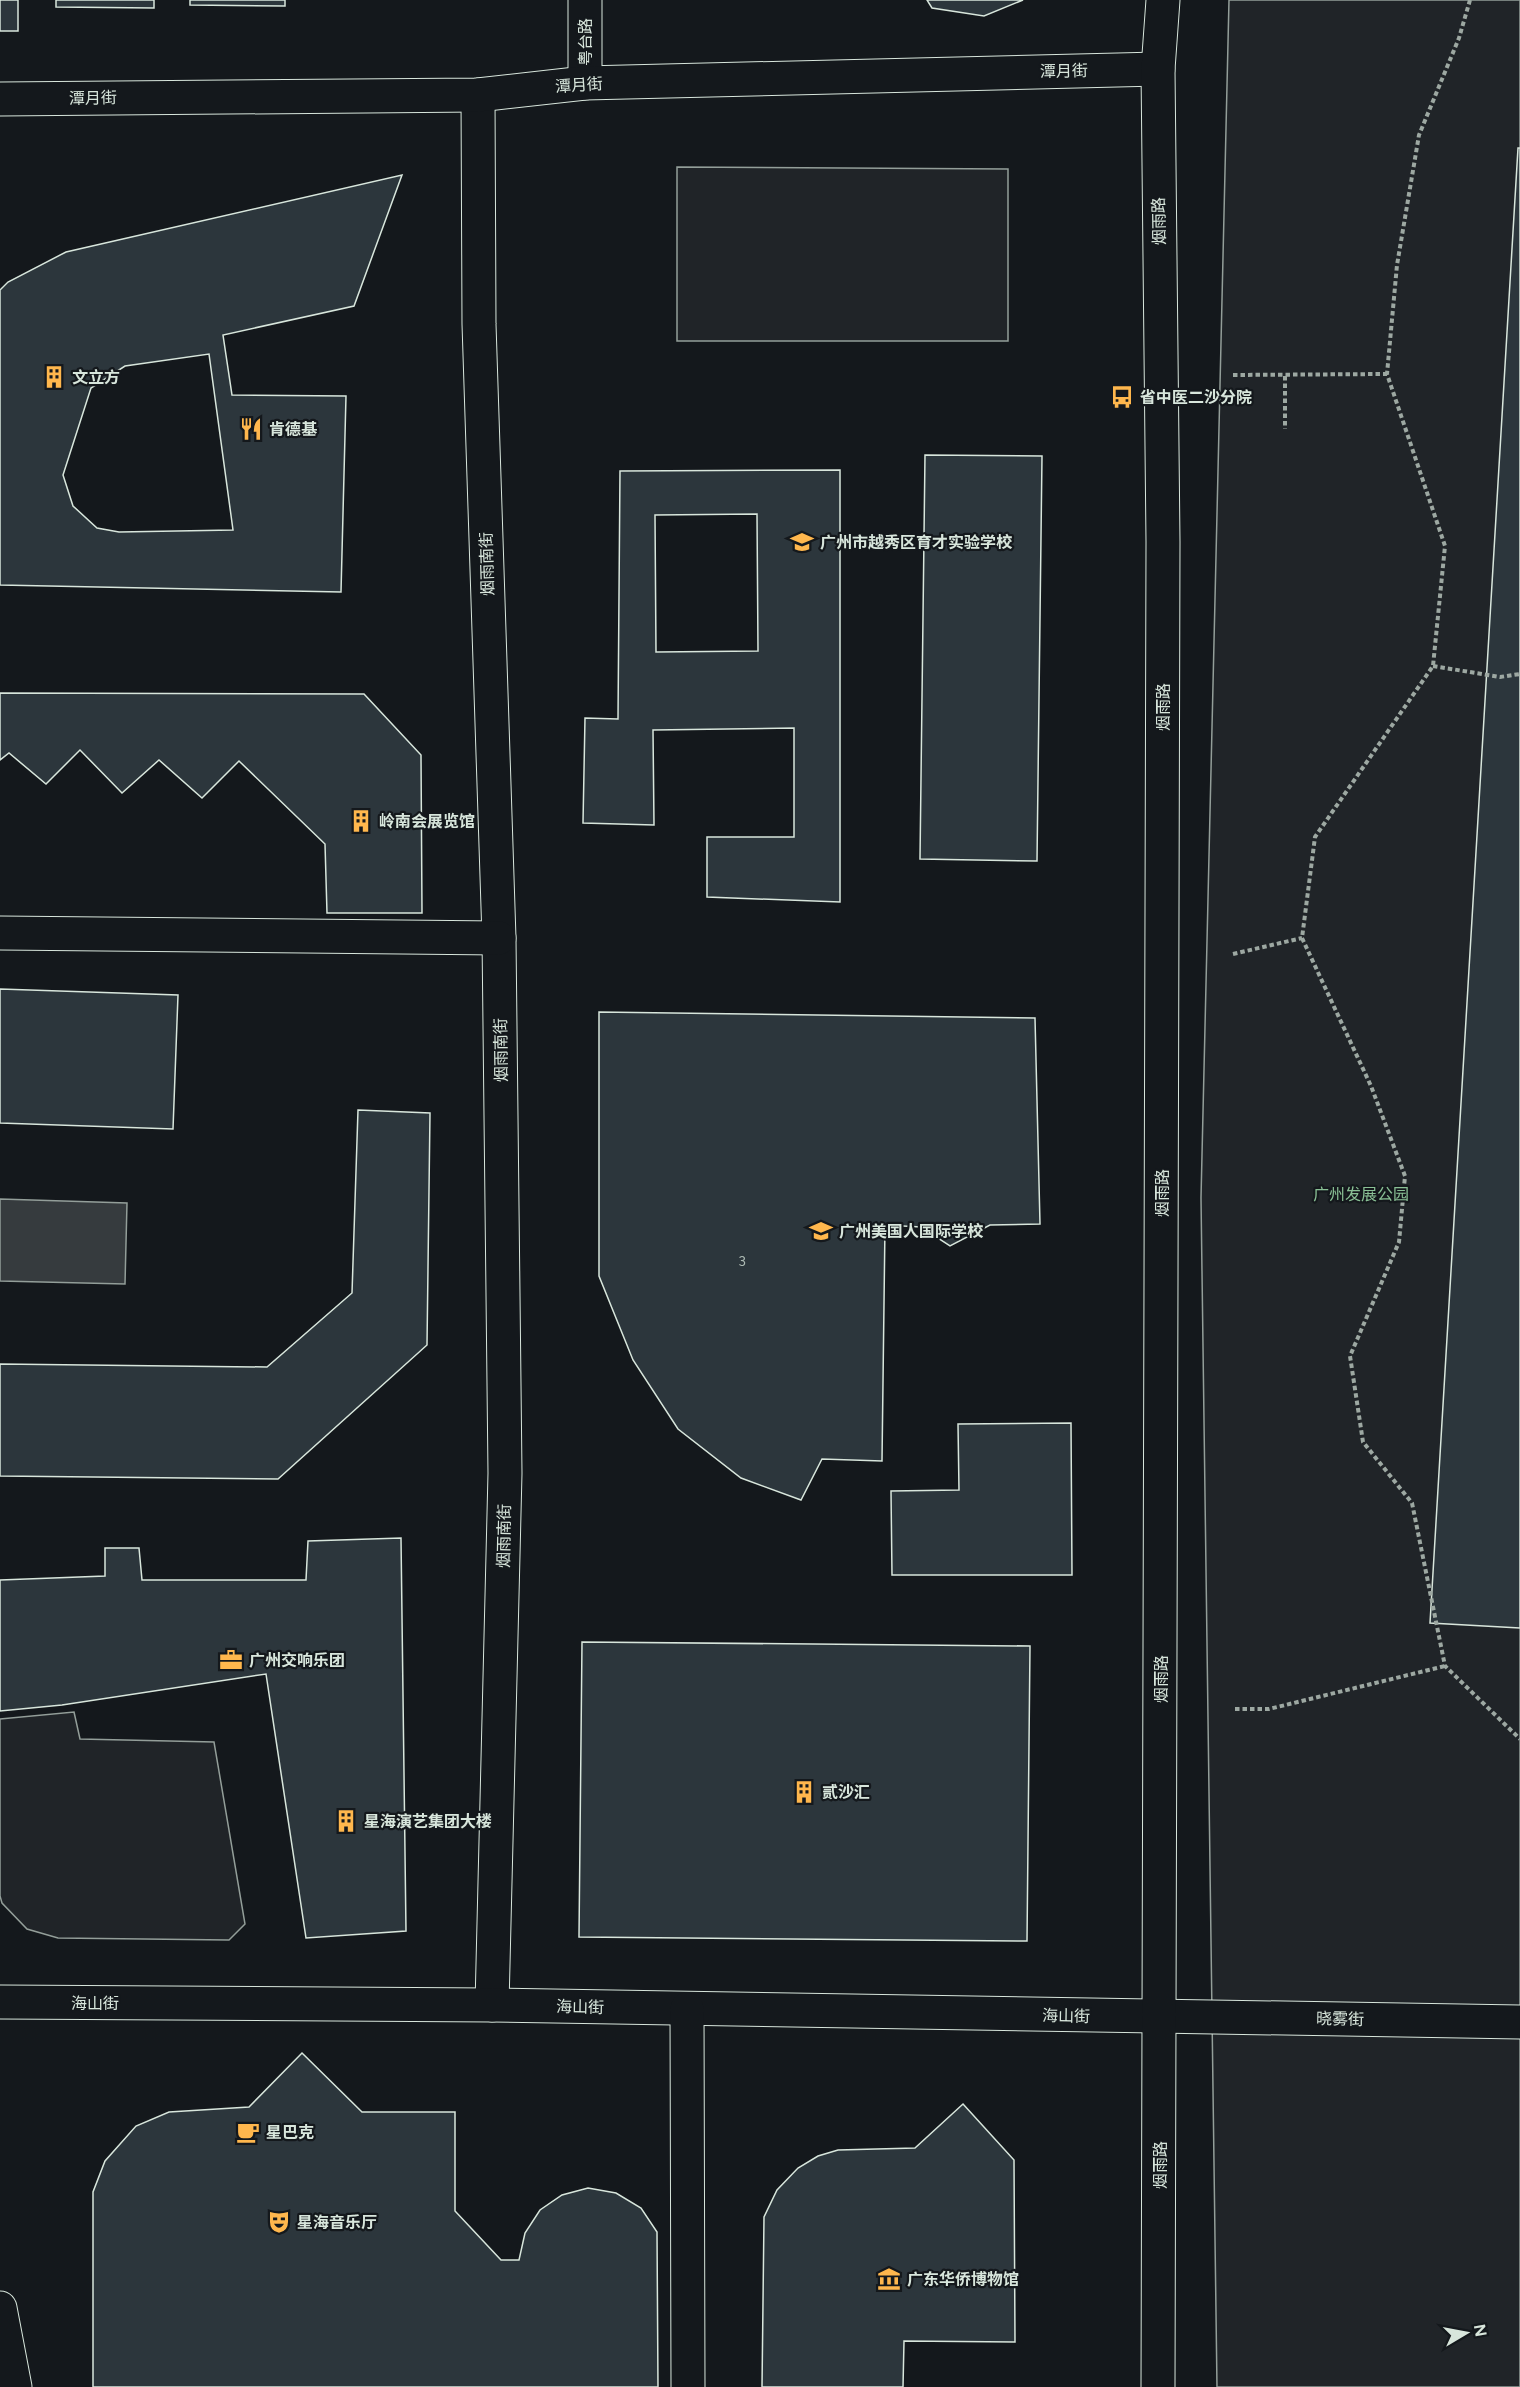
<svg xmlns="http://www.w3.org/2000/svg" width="1520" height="2387" viewBox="0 0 1520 2387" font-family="Figtree,'Noto Sans SC',sans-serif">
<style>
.green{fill:#202428;stroke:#939e99;stroke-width:1.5}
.water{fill:#363b3e;stroke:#939e99;stroke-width:1.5}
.building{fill:#2c363c;stroke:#d8e6dc;stroke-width:1.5;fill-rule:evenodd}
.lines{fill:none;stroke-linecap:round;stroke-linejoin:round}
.minor-casing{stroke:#d8e6dc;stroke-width:35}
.major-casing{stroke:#d8e6dc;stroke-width:35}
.path{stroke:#9da8a2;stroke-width:4;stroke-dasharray:4.5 3;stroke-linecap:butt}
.minor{stroke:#14181c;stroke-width:33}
.major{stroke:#14181c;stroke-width:33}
.labels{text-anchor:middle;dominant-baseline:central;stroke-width:4.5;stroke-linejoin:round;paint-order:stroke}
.number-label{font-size:14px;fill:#adbab4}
.street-label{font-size:16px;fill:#d8e6dc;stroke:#14181c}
.poi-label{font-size:16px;font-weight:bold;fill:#d8e6dc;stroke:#14181c;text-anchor:start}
.park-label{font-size:16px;fill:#8ac095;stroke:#14181c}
</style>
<rect width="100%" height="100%" fill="#14181c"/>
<g class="green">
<polygon points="1229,0 1520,0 1520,2387 1217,2387 1201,1198"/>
<polygon points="677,167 1008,169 1008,341 677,341"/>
<polygon points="74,1712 80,1739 214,1742 245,1924 229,1940 58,1938 27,1929 2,1903 0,1896 0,1719"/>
</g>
<polygon class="water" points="0,1199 127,1203 125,1284 0,1281"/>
<g class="building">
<rect x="0" y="0" width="18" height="31"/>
<polygon points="56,0 154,0 154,8 56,7"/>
<polygon points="190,0 285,0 285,6 190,5"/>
<polygon points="927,0 1023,0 984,16 932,8"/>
<polygon points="1518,148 1520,148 1520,1628 1430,1623"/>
<path d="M 402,175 L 354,306 L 223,335 L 232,395 L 346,396 L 341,592 L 0,585 L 0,290 L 8,282 L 66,252 ZM 209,354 L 233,530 L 119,532 L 97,528 L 73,506 L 63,475 L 91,388 L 125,366 Z"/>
<polygon points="925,455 1042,456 1037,861 920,859"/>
<path d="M 840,470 L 840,902 L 707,897 L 707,837 L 794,837 L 794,728 L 653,730 L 654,825 L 583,823 L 585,718 L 618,719 L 620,471 ZM 757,514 L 758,651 L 656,652 L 655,515 Z"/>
<polygon points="0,693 364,694 421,755 422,913 327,913 325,844 239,761 202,798 159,760 122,793 80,750 46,784 9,753 0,760"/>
<polygon points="0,989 178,995 173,1129 0,1123"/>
<polygon points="599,1012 1035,1018 1040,1224 990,1225 950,1246 921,1227 885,1225 882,1461 822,1459 801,1500 741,1478 678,1429 633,1360 599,1276"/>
<polygon points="358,1110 430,1113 427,1345 278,1479 0,1476 0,1364 267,1367 352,1293"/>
<polygon points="1071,1423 1072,1575 892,1575 891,1491 959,1490 958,1424"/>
<polygon points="401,1538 406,1931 306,1938 266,1674 62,1705 0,1711 0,1580 105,1576 105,1548 139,1548 142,1580 306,1580 308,1541"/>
<polygon points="582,1642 1030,1646 1027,1941 579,1937"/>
<polygon points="302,2053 362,2112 455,2112 455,2211 501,2260 519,2260 525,2233 540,2210 562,2195 588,2188 616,2193 641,2208 657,2232 658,2387 93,2387 93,2192 105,2161 136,2126 169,2112 249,2107"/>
<polygon points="963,2104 1014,2160 1015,2342 904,2341 903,2387 762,2387 764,2217 777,2190 798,2168 818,2156 838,2150 915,2148"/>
</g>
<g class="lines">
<g class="minor-casing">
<g id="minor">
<polyline points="585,83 585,0"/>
<polyline points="478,95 479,324 499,938 505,1473 492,2005"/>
<polyline points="0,99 478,95 585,83 1158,69"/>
<polyline points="0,933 499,938"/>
<polyline points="0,2002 492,2005 1520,2022"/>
<polyline points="687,2009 688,2387"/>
<polyline points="0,2308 15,2387"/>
</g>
</g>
<g class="major-casing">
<polyline id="major" points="1158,2387 1163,542 1158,69 1163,0"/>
</g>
<g class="path">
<polyline points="1470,0 1459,38 1419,135 1397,265 1387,374 1445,546 1433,666 1315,837 1302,938 1371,1086 1405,1176 1399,1242 1350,1356 1363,1442 1412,1503 1445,1666 1520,1739"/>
<polyline points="1233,375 1387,374"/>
<polyline points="1285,376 1285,429"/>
<polyline points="1433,666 1500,677 1520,674"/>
<polyline points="1233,954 1302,938"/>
<polyline points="1235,1709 1269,1709 1445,1666"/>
</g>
<use href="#minor" class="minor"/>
<use href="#major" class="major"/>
</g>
<defs>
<g id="building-bare" transform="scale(1.8)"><path d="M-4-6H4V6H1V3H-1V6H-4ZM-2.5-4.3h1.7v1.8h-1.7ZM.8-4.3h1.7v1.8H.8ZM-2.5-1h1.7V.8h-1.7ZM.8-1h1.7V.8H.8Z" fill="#ffb74d" stroke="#14181c" stroke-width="2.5" paint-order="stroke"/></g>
<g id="bus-bare" transform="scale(1.8)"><path d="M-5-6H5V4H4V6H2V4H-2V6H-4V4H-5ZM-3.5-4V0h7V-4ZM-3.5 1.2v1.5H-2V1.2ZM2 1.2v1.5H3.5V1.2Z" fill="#ffb74d" stroke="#14181c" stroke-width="2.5" paint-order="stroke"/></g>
<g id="restaurant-bare" transform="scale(1.8)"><path d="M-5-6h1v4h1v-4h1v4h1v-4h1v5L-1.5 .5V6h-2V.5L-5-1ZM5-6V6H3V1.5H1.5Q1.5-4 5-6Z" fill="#ffb74d" stroke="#14181c" stroke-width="2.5" paint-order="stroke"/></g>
<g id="school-bare" transform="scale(1.8)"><path d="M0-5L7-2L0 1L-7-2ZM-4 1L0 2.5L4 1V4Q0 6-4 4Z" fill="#ffb74d" stroke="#14181c" stroke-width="2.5" paint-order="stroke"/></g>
<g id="office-bare" transform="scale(1.8)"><path d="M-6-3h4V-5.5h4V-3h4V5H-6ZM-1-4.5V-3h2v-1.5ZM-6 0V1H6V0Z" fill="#ffb74d" stroke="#14181c" stroke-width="2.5" paint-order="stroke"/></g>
<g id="cafe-bare" transform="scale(1.8)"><path d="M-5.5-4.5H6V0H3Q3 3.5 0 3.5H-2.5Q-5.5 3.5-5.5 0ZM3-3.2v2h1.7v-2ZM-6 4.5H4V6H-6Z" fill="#ffb74d" stroke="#14181c" stroke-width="2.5" paint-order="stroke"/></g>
<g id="theatre-bare" transform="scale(1.8)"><path d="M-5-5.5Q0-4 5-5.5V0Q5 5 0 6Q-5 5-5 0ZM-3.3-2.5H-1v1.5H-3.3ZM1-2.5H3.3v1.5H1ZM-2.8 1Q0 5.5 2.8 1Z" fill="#ffb74d" stroke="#14181c" stroke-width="2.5" paint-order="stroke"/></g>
<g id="museum-bare" transform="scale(1.8)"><path d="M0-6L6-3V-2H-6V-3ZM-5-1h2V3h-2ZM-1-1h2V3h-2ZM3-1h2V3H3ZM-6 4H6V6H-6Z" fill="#ffb74d" stroke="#14181c" stroke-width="2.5" paint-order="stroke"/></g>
</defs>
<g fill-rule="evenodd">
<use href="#building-bare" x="54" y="377"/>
<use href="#bus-bare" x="1122" y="397"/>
<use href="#restaurant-bare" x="251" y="429"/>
<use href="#school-bare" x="802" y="542"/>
<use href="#building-bare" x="361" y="821"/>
<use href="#school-bare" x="821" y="1231"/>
<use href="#office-bare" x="231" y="1660"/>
<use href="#building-bare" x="804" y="1792"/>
<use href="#building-bare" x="346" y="1821"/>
<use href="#cafe-bare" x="248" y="2132"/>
<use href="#theatre-bare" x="279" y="2222"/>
<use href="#museum-bare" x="889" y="2279"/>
</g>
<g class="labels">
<g class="number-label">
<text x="742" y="1261">3</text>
</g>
<g class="street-label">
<text transform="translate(585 42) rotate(-90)">粤台路</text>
<text transform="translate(1064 71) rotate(-1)">潭月街</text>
<text transform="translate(579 85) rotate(-4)">潭月街</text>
<text transform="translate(93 98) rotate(-1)">潭月街</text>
<text transform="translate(1159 221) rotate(-91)">烟雨路</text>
<text transform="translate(487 564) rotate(-92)">烟雨南街</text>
<text transform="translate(1163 707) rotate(-90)">烟雨路</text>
<text transform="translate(501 1050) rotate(-91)">烟雨南街</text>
<text transform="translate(1162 1193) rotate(-90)">烟雨路</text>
<text transform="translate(504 1536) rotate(-89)">烟雨南街</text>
<text transform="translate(1161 1679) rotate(-90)">烟雨路</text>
<text x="95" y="2003">海山街</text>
<text transform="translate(580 2007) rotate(1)">海山街</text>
<text transform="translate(1066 2016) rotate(1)">海山街</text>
<text transform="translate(1340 2019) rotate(1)">晓雾街</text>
<text transform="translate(1160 2165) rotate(-90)">烟雨路</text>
</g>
<g class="poi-label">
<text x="72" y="377">文立方</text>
<text x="1140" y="397">省中医二沙分院</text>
<text x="269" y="429">肯德基</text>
<text x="820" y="542">广州市越秀区育才实验学校</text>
<text x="379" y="821">岭南会展览馆</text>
<text x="839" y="1231">广州美国人国际学校</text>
<text x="249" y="1660">广州交响乐团</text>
<text x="822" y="1792">贰沙汇</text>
<text x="364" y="1821">星海演艺集团大楼</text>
<text x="266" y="2132">星巴克</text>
<text x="297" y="2222">星海音乐厅</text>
<text x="907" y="2279">广东华侨博物馆</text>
</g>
<g class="park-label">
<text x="1361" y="1194">广州发展公园</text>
</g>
</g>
<g transform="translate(1466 2333) rotate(80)" stroke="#14181c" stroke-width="4.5" paint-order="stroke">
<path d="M0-4.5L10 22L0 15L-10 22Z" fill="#d8e6dc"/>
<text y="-9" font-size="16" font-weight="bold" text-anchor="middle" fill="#d8e6dc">N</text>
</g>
</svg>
